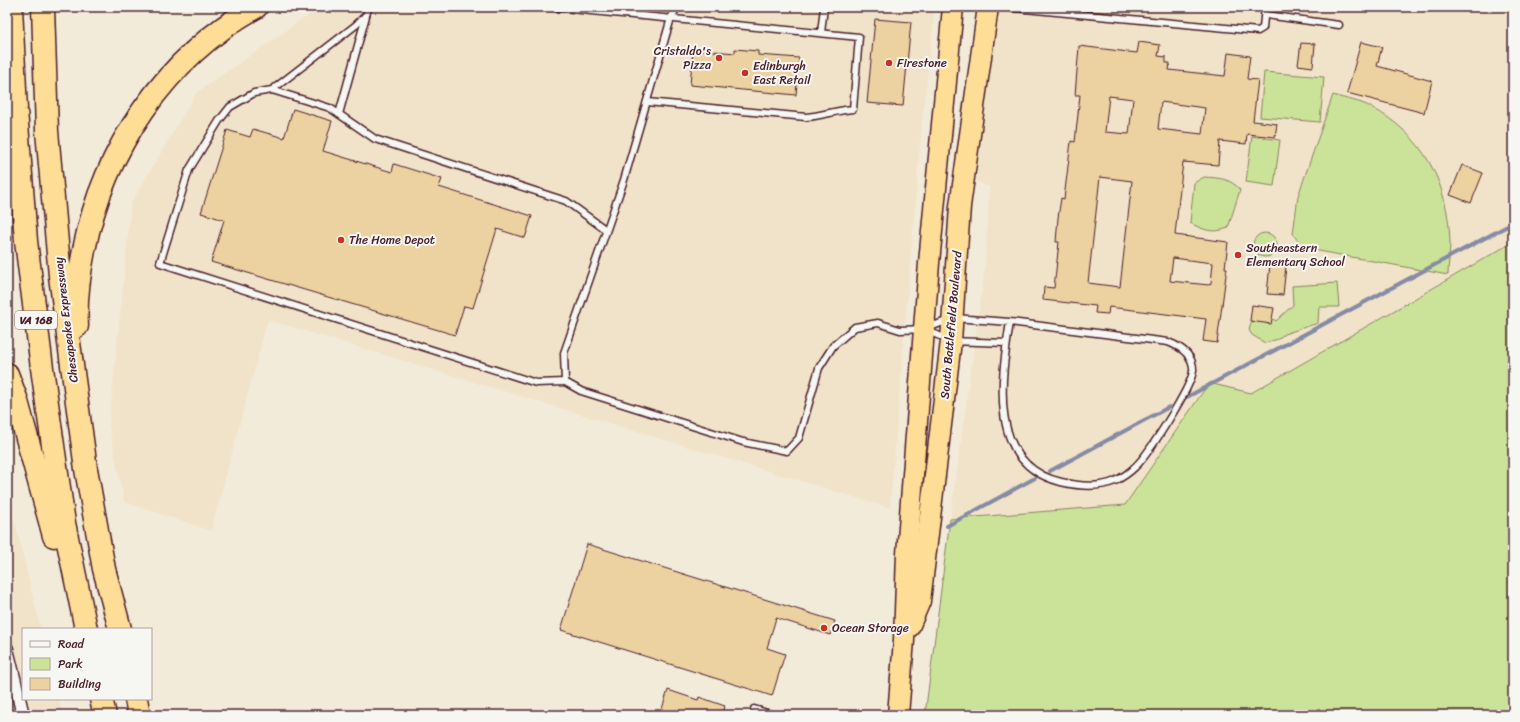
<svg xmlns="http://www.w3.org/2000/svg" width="1520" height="722" viewBox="0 0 1520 722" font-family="Sriracha,sans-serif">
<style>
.built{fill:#f1e3c9}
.green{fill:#cbe399;stroke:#8a8162}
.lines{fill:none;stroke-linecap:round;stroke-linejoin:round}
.stream{stroke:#858ba5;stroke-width:4}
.building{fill:#ecd1a1;stroke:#4a1f2b;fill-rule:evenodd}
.service-casing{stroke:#4a1f2b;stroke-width:9}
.minor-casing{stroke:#4a1f2b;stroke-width:15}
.trunk-casing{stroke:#4a1f2b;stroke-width:23}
.motorway-casing{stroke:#4a1f2b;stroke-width:25}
.service{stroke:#f6f6f2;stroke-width:6}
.minor{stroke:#f6f6f2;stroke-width:12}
.trunk{stroke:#fedd96;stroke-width:20}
.motorway{stroke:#fedd96;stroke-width:22}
.poi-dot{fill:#c8321e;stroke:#f6f6f2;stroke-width:1.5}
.labels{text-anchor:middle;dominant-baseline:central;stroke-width:4;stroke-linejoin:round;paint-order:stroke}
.shield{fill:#f6f6f2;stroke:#7e6067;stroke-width:1}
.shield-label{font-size:11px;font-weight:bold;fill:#4a1f2b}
.poi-label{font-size:12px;fill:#4a1f2b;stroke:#f6f6f2;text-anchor:start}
.street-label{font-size:12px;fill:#4a1f2b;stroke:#f6f6f2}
</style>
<rect width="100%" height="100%" fill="#f3ebda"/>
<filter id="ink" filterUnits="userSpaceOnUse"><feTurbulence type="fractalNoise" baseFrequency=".025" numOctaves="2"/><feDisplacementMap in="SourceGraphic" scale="8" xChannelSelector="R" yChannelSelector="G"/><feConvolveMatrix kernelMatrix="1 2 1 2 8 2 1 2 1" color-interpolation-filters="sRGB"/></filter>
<g filter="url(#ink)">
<g class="built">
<polygon points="318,7 935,7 922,124 890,508 268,320 211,531 124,502 109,425 131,203 196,93 314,11"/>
<polygon points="997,7 1436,7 1513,15 1513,242 1250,393 1209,383 1125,505 950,519 985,267 989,187 976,182"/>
<polygon points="7,490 41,629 23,629 23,699 59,699 63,715 7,715"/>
</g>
<g class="green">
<polygon points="1264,72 1324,77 1320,122 1260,117"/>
<path d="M 1333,95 C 1345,99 1360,101 1371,107 C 1424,136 1448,182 1450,242 C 1450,253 1448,264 1448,275 L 1303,248 L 1293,234 L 1298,196 Z"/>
<polygon points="1252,136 1280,140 1274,186 1246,182"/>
<path d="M 1204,177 C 1218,178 1231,178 1240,190 L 1228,228 C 1213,234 1204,230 1190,223 L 1194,183 Z"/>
<circle cx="1265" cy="245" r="12"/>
<polygon points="1513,242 1513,715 925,715 950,519 1125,505 1209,383 1251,393"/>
<polygon points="1337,283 1339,307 1319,307 1318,323 1284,334 1278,339 1265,343 1252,335 1249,330 1252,320 1268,316 1276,321 1293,305 1292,286"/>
</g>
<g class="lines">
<g class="stream">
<polyline points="1187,397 1513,223"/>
<polyline points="1050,471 1169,407"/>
<polyline points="947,526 1035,478"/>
</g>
</g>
<g class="building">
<polygon points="875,19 911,22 903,106 867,103"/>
<path d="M 1139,42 L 1160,45 L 1158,56 L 1166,57 L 1166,63 L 1170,63 L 1169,70 L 1225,76 L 1228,53 L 1250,56 L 1247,79 L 1258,80 L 1253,121 L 1277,124 L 1275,137 L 1247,134 L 1246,144 L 1220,141 L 1218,165 L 1183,162 L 1175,235 L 1228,242 L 1225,268 L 1227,268 L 1226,275 L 1217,343 L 1203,341 L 1206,319 L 1109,307 L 1108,314 L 1095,313 L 1096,306 L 1043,300 L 1044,287 L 1054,288 L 1059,242 L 1056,242 L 1058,218 L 1061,198 L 1064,199 L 1071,141 L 1075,142 L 1080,95 L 1075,95 L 1079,46 L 1137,53 ZM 1109,96 L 1133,99 L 1129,134 L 1105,132 ZM 1161,102 L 1205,108 L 1202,134 L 1158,129 ZM 1100,177 L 1132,181 L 1120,287 L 1088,283 ZM 1173,258 L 1213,263 L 1211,283 L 1209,285 L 1170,281 Z"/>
<polygon points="1361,42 1382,47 1377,66 1432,81 1424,113 1347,93"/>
<polygon points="1301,43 1315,44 1313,67 1298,65"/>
<polygon points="693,49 735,53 735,49 758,51 758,55 799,58 796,95 690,85"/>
<polygon points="293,109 332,121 323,151 392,172 394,164 442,179 439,187 532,216 525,238 497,229 473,308 464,306 455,335 211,262 224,220 201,213 227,130 250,137 253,129 284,138"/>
<polygon points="1462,165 1483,173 1471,203 1450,195"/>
<polygon points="1270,264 1286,266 1283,295 1267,294"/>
<polygon points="1252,305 1274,308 1271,324 1250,321"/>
<polygon points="587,544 835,621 830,635 776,618 767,648 785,654 772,696 561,630"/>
<polygon points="668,690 698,700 699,697 725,706 722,715 660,715"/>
</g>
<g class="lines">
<g class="service-casing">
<g id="service">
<path d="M 550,7 L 859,37 L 853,109 C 837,110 822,116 806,117 L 647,102"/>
<path d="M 677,7 L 671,18 L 624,180 L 564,353 L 565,382 L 581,391 L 743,442 L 787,451 L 799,438 L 819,368 L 833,346 L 855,327 L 878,323 L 900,330 L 925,329 L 954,318 L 1010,322 L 1168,342 C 1181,347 1194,355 1193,371 C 1191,388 1148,455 1135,467 C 1130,472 1121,478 1115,481 C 1099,488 1078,486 1061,482 C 987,464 1001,379 1010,322"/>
<polyline points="1003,7 1258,31 1263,28 1265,7"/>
<polyline points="1266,15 1339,25"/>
<polyline points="821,33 824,7"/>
<polyline points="272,90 356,25 366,15 369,7"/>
<polyline points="339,114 366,16"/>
<polyline points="926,330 951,341 1006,343"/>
<polyline points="565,382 536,383 160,263 189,170 219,121 230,107 254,93 272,90 330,108 375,139 566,201 606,230"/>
<polyline points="754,709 774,715"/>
</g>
</g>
<g class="minor-casing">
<polyline id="minor" points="7,649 23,715"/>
</g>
<g class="trunk-casing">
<g id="trunk">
<polyline points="909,627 920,601 951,341 960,206 988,7"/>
<polyline points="898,715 904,640 907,554 929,263 953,7"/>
</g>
</g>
<g class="motorway-casing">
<g id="motorway">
<polyline points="11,7 16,110 26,241 42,368 64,523 86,629"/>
<polyline points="43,7 47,131 60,276 86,469 104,569 120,629"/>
<path d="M 77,326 C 75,301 79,275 84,250 C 104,149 165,58 256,7"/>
<polyline points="7,374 16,398 54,536"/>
<polyline points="101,699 105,715"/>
<polyline points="136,699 139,715"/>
</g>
</g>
<use href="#service" class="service"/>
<use href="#minor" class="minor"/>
<use href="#trunk" class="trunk"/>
<use href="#motorway" class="motorway"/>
</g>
</g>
<g class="poi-dot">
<circle cx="719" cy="58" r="4"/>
<circle cx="889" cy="63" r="4"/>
<circle cx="745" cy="73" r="4"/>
<circle cx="341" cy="240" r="4"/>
<circle cx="1238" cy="255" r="4"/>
<circle cx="824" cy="628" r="4"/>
</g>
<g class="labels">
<rect class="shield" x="15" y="311" width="42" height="18" rx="3"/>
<g class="shield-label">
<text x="36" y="320">VA 168</text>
</g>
<g class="poi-label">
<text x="711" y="51" text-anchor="end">Cristaldo's<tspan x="711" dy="14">Pizza</tspan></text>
<text x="897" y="63">Firestone</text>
<text x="753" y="66">Edinburgh<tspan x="753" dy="14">East Retail</tspan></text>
<text x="349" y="240">The Home Depot</text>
<text x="1246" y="248">Southeastern<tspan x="1246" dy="14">Elementary School</tspan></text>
<text x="832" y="628">Ocean Storage</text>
</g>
<g class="street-label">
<text transform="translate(66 320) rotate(-97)">Chesapeake Expressway</text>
<text transform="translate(951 325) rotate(-85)">South Battlefield Boulevard</text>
</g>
</g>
<rect width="1520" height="722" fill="none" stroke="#f6f6f2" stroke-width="24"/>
<rect x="12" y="12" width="1496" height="698" fill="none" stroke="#4a1f2b" stroke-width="1.5" filter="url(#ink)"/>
<rect x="22" y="628" width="130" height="72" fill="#f6f6f2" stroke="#b1a0a2"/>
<rect x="30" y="641" width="20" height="6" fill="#f6f6f2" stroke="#b1a0a2"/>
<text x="58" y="648" font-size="12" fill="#4a1f2b">Road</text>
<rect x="30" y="658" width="20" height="12" fill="#cbe399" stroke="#b1a0a2"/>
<text x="58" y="668" font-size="12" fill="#4a1f2b">Park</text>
<rect x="30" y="678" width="20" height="12" fill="#ecd1a1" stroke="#b1a0a2"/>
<text x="58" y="688" font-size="12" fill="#4a1f2b">Building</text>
</svg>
